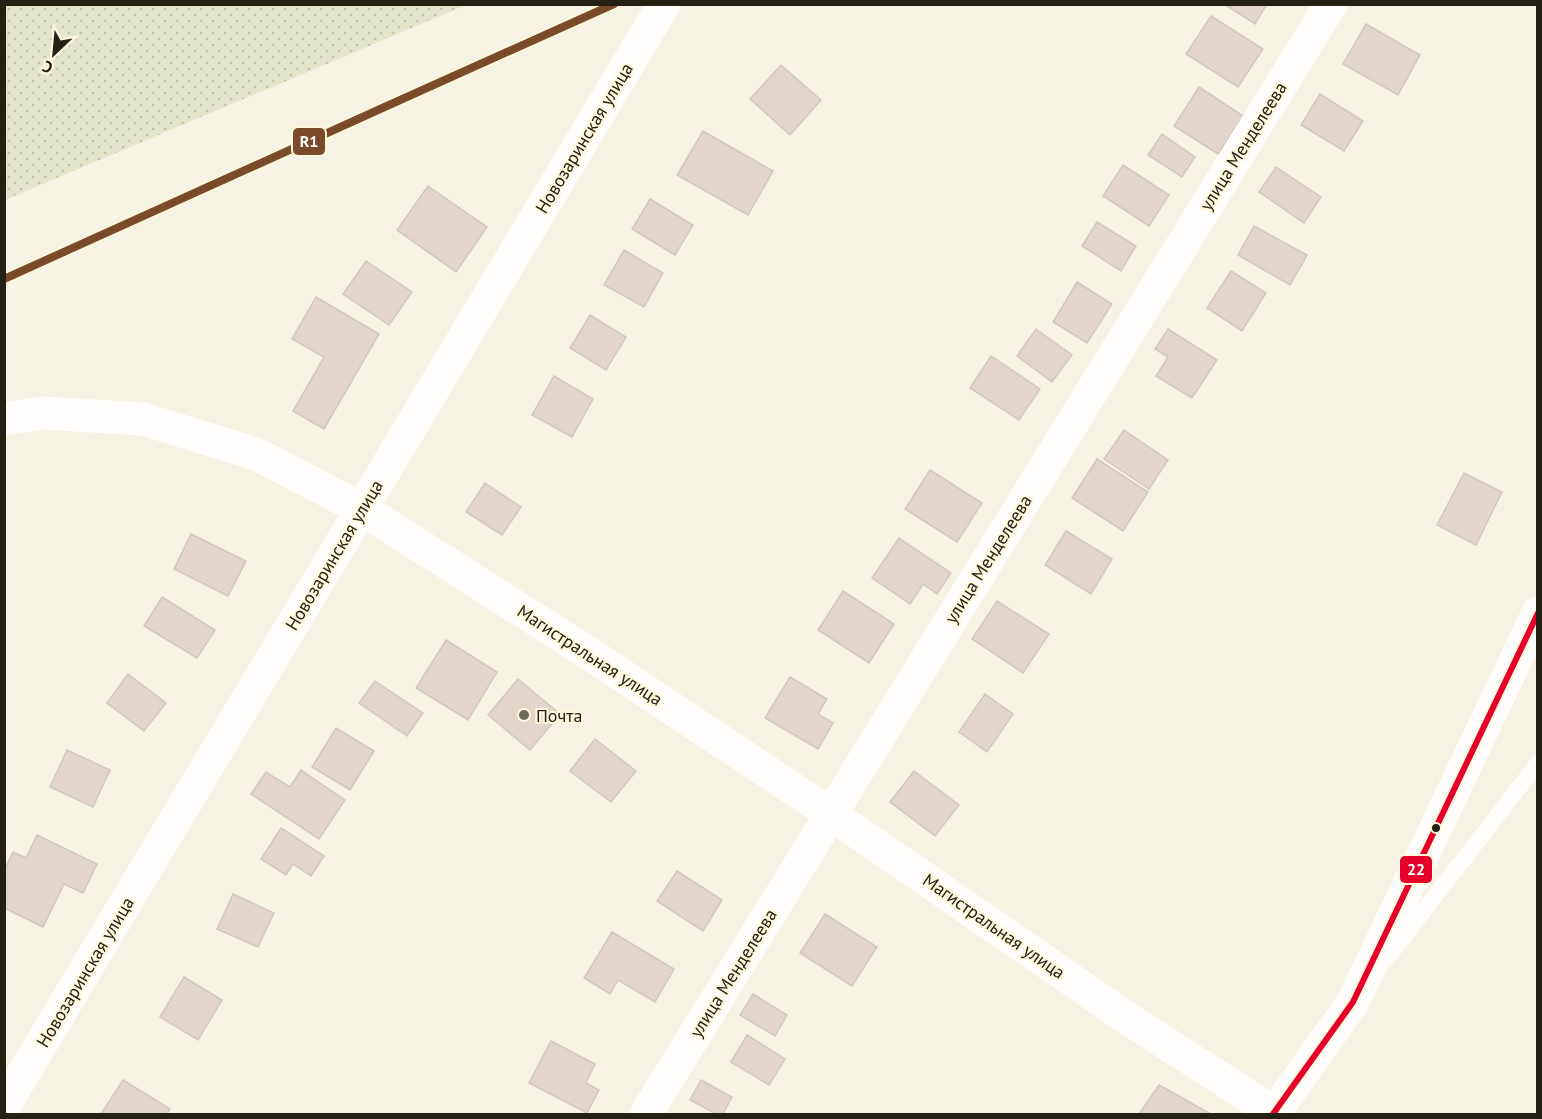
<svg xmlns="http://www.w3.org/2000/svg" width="1542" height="1119" viewBox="0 0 1542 1119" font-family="'PT Sans',sans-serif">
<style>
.green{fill:url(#green-dots)}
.building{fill:#e2d5cb;stroke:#d1c8bf;stroke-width:1.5}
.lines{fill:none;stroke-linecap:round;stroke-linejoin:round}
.lane{stroke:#fefdfb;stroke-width:16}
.street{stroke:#fefdfb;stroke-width:33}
.secondary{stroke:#fefdfb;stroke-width:33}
.bus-1-casing{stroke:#fff8dc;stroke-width:10}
.bus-1{stroke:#e4002b;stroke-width:6}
.rail-1-casing{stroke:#fff8dc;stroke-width:12}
.rail-1{stroke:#7a4b2a;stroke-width:8}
.poi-dot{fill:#6e6a5d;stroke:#fff8dc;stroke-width:2}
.bus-dot{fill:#242014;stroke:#fff8dc;stroke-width:2}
.labels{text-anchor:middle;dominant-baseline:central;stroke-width:4.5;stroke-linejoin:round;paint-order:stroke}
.street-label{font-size:18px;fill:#242014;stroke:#fff8dc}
.poi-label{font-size:18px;fill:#242014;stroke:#fff8dc;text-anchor:start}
.line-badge{stroke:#fff8dc;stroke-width:2}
.badge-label{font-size:16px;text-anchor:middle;font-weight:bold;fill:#fff}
</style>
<defs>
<pattern id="green-dots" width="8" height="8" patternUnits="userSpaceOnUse" patternTransform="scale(1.5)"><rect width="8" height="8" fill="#e4e6cc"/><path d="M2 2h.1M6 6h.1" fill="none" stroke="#c3c5ae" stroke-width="1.8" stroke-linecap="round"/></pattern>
</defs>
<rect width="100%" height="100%" fill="#f7f3e4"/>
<polygon class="green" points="5,4 466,4 466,5 5,200"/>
<g class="building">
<polygon points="1224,4 1267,4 1255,24"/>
<polygon points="1211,16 1263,49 1238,87 1186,54"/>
<polygon points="1366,24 1420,55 1398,95 1343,64"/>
<polygon points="781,65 821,100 790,135 750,99"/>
<polygon points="1199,87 1243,116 1218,154 1174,126"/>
<polygon points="1320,94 1363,121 1344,151 1301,125"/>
<polygon points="703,131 773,171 748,215 677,175"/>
<polygon points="1162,134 1195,157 1182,177 1148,155"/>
<polygon points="1123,165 1169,195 1149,226 1103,196"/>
<polygon points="1276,167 1321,197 1304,223 1259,192"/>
<polygon points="428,186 487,227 456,272 397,230"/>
<polygon points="650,199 693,225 675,255 632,229"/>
<polygon points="1097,222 1136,246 1121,271 1082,246"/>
<polygon points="1254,226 1307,255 1290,285 1238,255"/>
<polygon points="624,250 663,273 644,307 604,285"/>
<polygon points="366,261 412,292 389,325 343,294"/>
<polygon points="1231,271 1266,293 1242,331 1207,308"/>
<polygon points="1077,282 1112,304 1087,343 1053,322"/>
<polygon points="316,297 379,334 324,429 293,411 324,357 292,339"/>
<polygon points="590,315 626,337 606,370 570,348"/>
<polygon points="1036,329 1072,355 1052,382 1017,356"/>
<polygon points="1168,329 1217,360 1192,398 1156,376 1168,357 1155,349"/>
<polygon points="991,356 1040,389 1019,420 970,388"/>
<polygon points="554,376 593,399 572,437 532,415"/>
<polygon points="1124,430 1168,460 1149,489 1104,459"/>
<polygon points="1097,459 1148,492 1123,531 1072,498"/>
<polygon points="930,470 982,503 957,542 905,509"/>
<polygon points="1464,473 1502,492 1476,545 1437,525"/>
<polygon points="485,483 521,507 502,535 466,512"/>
<polygon points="1066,531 1112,559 1091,594 1045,565"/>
<polygon points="191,534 246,561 228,596 174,569"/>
<polygon points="899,538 951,573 937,594 923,584 910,604 872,578"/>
<polygon points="843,591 894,624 869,663 818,630"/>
<polygon points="162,597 215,630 197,658 144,626"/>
<polygon points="997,601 1049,634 1023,673 972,639"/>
<polygon points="446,640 497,672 468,720 416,688"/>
<polygon points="128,674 166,703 144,731 107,703"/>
<polygon points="790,677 827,699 818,714 833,723 818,749 765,718"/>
<polygon points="518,679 560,714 530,750 488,715"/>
<polygon points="375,681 423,713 407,736 359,703"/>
<polygon points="985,694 1013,714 987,752 959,732"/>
<polygon points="336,728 374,751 350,790 312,767"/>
<polygon points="595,739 636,771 611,802 570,771"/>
<polygon points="67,750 110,770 93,807 50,787"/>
<polygon points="301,770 345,800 319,839 251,794 266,772 290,787"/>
<polygon points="914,771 959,805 935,836 890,802"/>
<polygon points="281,828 324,856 311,876 293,864 286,875 261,859"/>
<polygon points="37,835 97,864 83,893 64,884 43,927 4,908 4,871 13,852 26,858"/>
<polygon points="677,871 722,900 703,931 657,901"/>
<polygon points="233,894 274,913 258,947 217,929"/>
<polygon points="825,914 877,947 852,986 800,953"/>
<polygon points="612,932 674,969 655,1002 618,980 610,994 584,978"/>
<polygon points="184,977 222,1000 198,1040 160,1017"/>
<polygon points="753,994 787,1015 775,1036 740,1015"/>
<polygon points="747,1035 785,1059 769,1085 731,1062"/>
<polygon points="551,1041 595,1064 586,1083 599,1090 587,1113 529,1083"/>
<polygon points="123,1080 170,1109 167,1114 101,1114"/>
<polygon points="701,1080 732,1097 723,1114 716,1114 690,1100"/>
<polygon points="1159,1085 1211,1114 1139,1114"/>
</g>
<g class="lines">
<polyline class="lane" points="1388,957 1538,763"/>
<g class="street">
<polyline points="4,1106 664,4"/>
<polyline points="646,1114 1331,4"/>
</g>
<g class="secondary">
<polyline points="4,419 43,413 143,419 256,454 362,509 593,656 831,814 1127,1018 1276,1114"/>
<polyline points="1274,1113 1353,1002 1538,613"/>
</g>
<g class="bus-1-casing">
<polyline id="bus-1" points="1273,1114 1353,1002 1538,613"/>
</g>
<use href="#bus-1" class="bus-1"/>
<g class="rail-1-casing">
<polyline id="rail-1" points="4,279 378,110 614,4"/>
</g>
<use href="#rail-1" class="rail-1"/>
</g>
<circle class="poi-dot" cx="524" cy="715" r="6"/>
<circle class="bus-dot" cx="1436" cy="828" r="5"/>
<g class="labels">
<g class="street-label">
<text transform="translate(584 138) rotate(-59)">Новозаринская улица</text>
<text transform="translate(1243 146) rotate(-58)">улица Менделеева</text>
<text transform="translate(334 555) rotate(-59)">Новозаринская улица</text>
<text transform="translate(988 559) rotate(-58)">улица Менделеева</text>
<text transform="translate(590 655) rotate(33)">Магистральная улица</text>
<text transform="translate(994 926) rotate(35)">Магистральная улица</text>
<text transform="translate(85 972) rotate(-59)">Новозаринская улица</text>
<text transform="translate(733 973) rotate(-58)">улица Менделеева</text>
</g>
<g class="poi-label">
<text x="536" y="715">Почта</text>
</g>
</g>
<g class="line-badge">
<rect x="292" y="127" width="34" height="29" rx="6" fill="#7a4b2a"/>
<rect x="1399" y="855" width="34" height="29" rx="6" fill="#e4002b"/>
</g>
<g class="badge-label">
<text x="309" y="147">R1</text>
<text x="1416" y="875">22</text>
</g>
<rect width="1542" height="1119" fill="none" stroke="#242014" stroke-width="12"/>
<g transform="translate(54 54) rotate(206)" stroke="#fff8dc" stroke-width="4.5" paint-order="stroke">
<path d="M0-4.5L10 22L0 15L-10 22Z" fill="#242014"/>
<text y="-9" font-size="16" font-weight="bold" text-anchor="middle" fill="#242014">С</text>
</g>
</svg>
